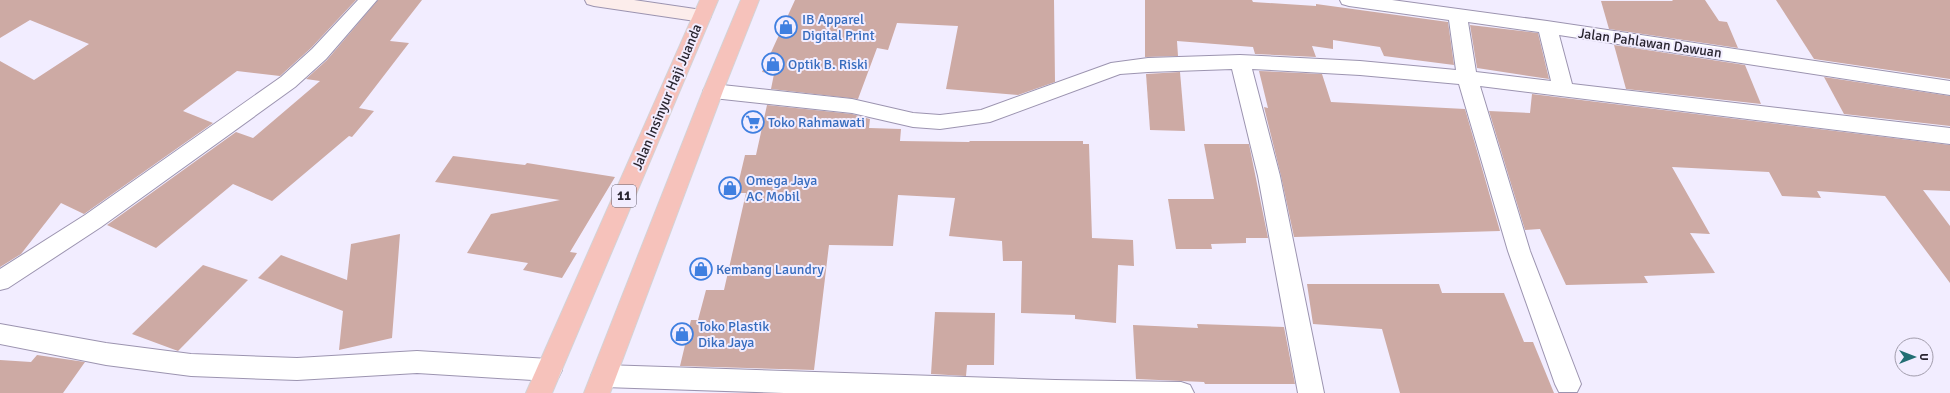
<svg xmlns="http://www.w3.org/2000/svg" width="1950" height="393" viewBox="0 0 1950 393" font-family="Signika,sans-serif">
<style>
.building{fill:#cdaaa4}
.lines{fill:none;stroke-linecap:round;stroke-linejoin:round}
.street-casing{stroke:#9c94b0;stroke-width:2}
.secondary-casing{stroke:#9c94b0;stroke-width:2}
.highway-casing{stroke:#d4d3d6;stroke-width:2}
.street{fill:#fff;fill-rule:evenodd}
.secondary{fill:#fcedeb;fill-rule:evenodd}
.highway{fill:#f6c2bb;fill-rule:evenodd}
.labels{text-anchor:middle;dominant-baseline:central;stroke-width:4;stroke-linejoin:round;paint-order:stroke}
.shield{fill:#f2edff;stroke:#65616e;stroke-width:1}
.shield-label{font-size:13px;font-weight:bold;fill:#292530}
.shop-label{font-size:14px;fill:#366cbe;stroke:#f2edff;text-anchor:start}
.street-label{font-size:14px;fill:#292530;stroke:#f2edff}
</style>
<rect width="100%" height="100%" fill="#f2edff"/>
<g class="building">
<polygon points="0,0 356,0 311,48 280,76 237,71 183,111 213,123 84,214 61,203 21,254 0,267 0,61 34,80 89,44 30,20 0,38"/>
<polygon points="378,0 422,0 390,41 409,43 359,108 374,111 352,137 349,136 272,201 233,184 156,248 107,225 236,132 253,138 320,81 306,79 327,60"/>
<polygon points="795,0 1054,0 1055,82 1018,95 946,89 958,26 897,23 888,50 877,48 858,99 771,89 774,74 762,72"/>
<polygon points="1145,0 1252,0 1253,2 1316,6 1316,4 1448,22 1454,65 1384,56 1380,47 1333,40 1333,49 1312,46 1316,57 1255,54 1253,47 1177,41 1178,56 1145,57"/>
<polygon points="1672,0 1705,0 1719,21 1727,22 1738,48 1609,29 1601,1 1673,1"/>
<polygon points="1776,0 1950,0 1950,79 1814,59"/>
<polygon points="1470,25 1538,33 1549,79 1477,68"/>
<polygon points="1614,45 1745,65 1761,104 1626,89"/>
<polygon points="1259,71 1322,74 1331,102 1465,109 1500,231 1294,237 1281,176 1264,107 1268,108"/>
<polygon points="1180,72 1185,131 1150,130 1146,74"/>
<polygon points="1824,77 1950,96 1950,126 1844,114"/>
<polygon points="1532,94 1950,145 1950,191 1923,190 1950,226 1950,283 1885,196 1817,191 1821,198 1782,196 1769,172 1672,167 1710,234 1690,233 1715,273 1644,276 1648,283 1566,285 1540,229 1525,230 1489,111 1530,113"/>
<polygon points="767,105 852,114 870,119 869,128 901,129 900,141 969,142 970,141 1083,141 1083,144 1089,144 1092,238 1133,240 1134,266 1118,265 1116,323 1075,319 1075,315 1021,313 1022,261 1003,261 1002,241 949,236 955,198 898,195 893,246 829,245 814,370 680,366 691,320 698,320 706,290 724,290 746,193 736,193 745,155 756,155"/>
<polygon points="1204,144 1249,144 1268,238 1246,238 1246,243 1211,244 1212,249 1176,249 1168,199 1214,199"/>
<polygon points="453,156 525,165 527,163 615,177 570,252 577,253 562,278 523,270 528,263 467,253 491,214 560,200 435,182"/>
<polygon points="400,234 392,338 339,350 343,311 258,278 281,255 347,280 351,244"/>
<polygon points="203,265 248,280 178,351 132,334"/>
<polygon points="1307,284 1439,284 1442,293 1504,293 1524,342 1533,342 1554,393 1400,393 1382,329 1313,324"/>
<polygon points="935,312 995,313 994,365 967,365 966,376 931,374"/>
<polygon points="1197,324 1284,327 1295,384 1205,384 1204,382 1136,379 1133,325 1198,328"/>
<polygon points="37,355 85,362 63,393 0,393 0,360 31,362"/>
</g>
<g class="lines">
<g class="street-casing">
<g id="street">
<polygon points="358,0 377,0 326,59 295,87 101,227 8,288 0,290 0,269 85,215 281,77 312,49"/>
<path d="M 1340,0 L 1392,0 L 1547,21 L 1950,81 L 1950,95 L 1559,35 L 1572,84 L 1950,128 L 1950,144 L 1480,86 L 1530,251 L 1581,384 L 1577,392 L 1559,392 L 1555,384 L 1508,251 L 1459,84 L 1360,75 L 1252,69 L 1280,176 L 1324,393 L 1298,393 L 1258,176 L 1232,69 L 1148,72 L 1120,74 L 990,122 L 940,129 L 913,127 L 852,113 L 713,98 L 706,96 L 703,91 L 706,86 L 713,84 L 852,99 L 913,113 L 940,115 L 981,110 L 1111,63 L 1148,58 L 1240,55 L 1360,61 L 1456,70 L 1449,20 L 1349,6 L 1342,4 ZM 1468,22 L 1539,32 L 1551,81 L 1476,72 Z"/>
<polygon points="0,324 106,343 191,354 297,358 417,351 549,359 558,362 562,370 558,378 549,381 417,373 297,380 191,376 106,365 0,344"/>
<polygon points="604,365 1055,380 1181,382 1190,385 1194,393 784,393 604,387 595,384 591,376 595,368"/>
</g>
</g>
<g class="secondary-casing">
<polygon id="secondary" points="585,0 634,0 702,10 709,12 711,16 709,20 702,22 594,6 587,4"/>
</g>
<g class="highway-casing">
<g id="highway">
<polygon points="700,0 718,0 552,393 526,393"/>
<polygon points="741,0 759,0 723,91 610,393 584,393 703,91"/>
</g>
</g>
<use href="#street" class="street"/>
<use href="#secondary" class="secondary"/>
<use href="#highway" class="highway"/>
</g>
<defs>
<g id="shop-ring" transform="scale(1.15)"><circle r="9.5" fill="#f2edff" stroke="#3f7fe0" stroke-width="1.5"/><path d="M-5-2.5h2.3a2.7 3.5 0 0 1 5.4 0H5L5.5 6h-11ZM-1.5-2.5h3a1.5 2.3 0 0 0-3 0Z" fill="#3f7fe0"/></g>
<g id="supermarket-ring" transform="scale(1.15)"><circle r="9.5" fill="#f2edff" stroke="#3f7fe0" stroke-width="1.5"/><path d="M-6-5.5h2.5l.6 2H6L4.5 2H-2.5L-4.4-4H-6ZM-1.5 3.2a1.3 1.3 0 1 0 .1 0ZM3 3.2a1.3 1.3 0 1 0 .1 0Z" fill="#3f7fe0"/></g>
</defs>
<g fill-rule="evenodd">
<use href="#shop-ring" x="786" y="27"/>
<use href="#shop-ring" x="773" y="64"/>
<use href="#supermarket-ring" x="753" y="122"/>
<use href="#shop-ring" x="730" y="188"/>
<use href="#shop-ring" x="701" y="269"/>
<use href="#shop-ring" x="682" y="334"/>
</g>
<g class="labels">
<rect class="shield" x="612" y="185" width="24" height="22" rx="3"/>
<g class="shield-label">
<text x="624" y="196">11</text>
</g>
<g class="shop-label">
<text x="802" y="19">IB Apparel<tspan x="802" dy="16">Digital Print</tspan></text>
<text x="788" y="64">Optik B. Riski</text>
<text x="768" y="122">Toko Rahmawati</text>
<text x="746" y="180">Omega Jaya<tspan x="746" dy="16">AC Mobil</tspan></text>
<text x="716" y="269">Kembang Laundry</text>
<text x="698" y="326">Toko Plastik<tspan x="698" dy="16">Dika Jaya</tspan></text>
</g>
<g class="street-label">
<text transform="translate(1650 43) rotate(8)">Jalan Pahlawan Dawuan</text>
<text transform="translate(667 97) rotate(-67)">Jalan Insinyur Haji Juanda</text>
</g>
</g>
<g transform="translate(1914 357) rotate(90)"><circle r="19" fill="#f2edff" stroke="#a29dac"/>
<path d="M0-3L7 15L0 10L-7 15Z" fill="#226e73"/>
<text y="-6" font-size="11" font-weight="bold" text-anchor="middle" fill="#292530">U</text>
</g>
</svg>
